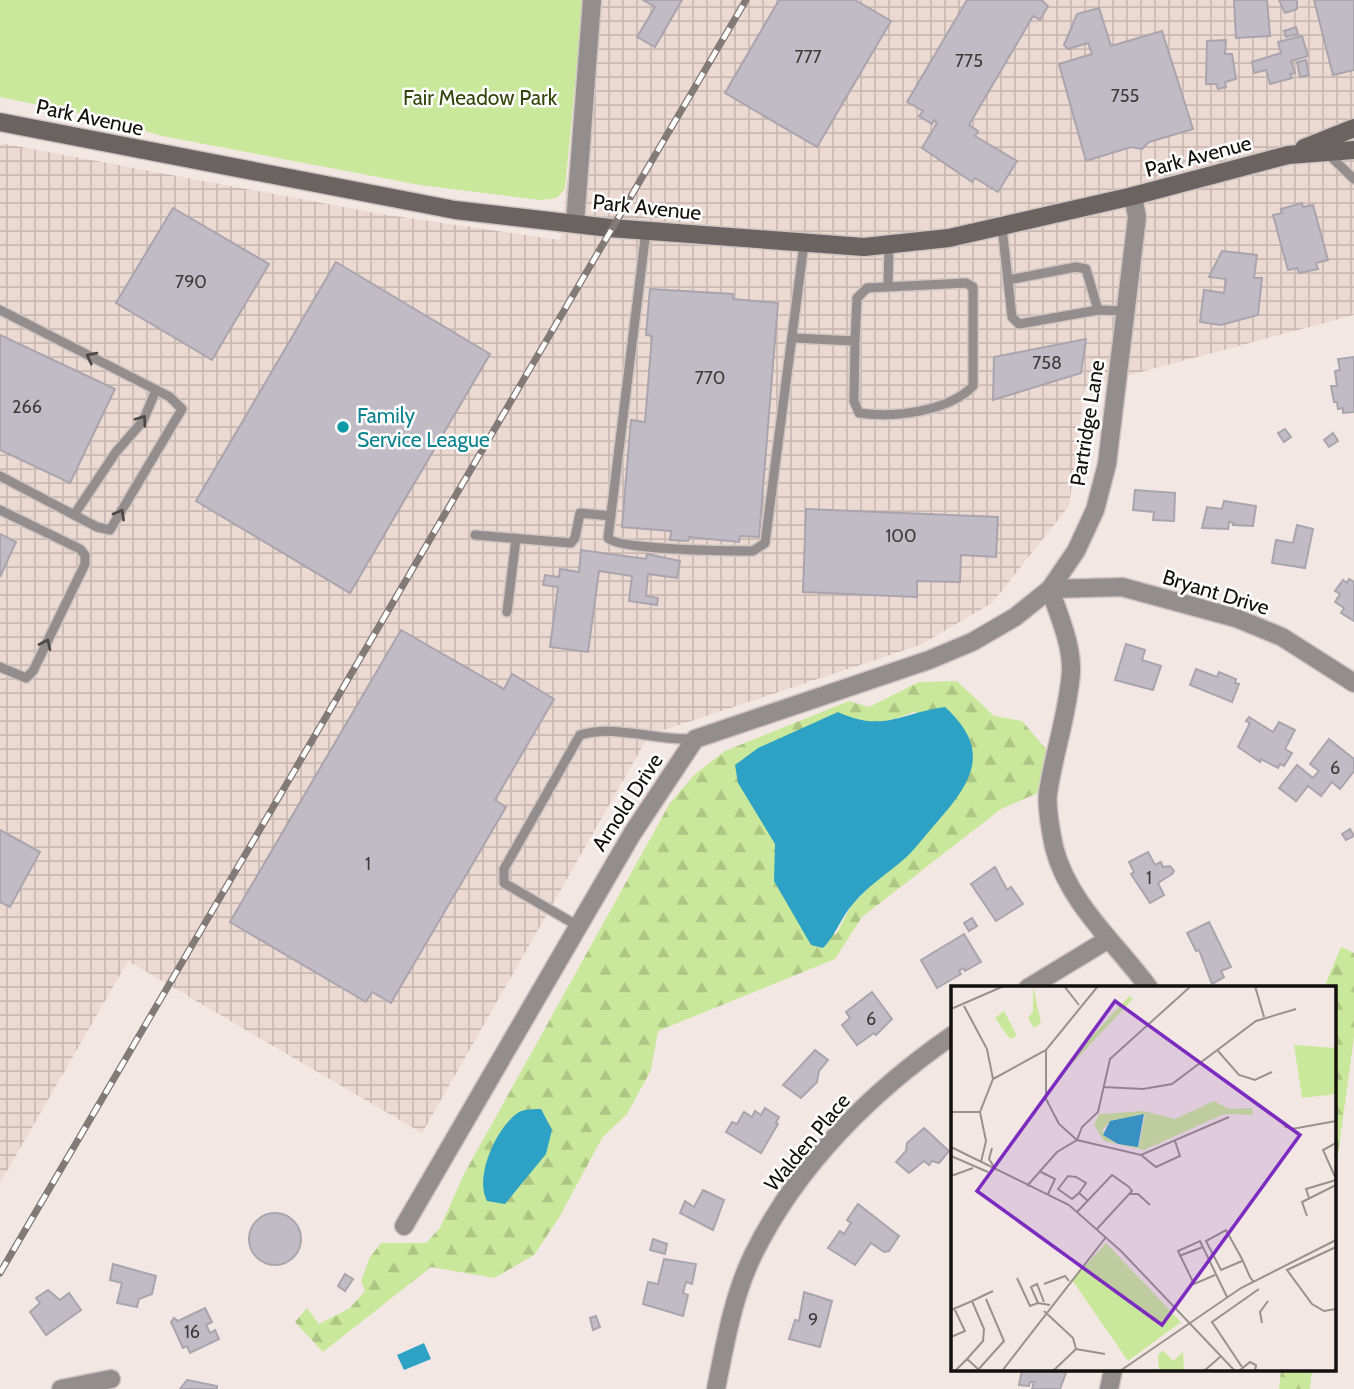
<svg xmlns="http://www.w3.org/2000/svg" width="1354" height="1389" viewBox="0 0 1354 1389" font-family="Cabin,sans-serif">
<style>
.industrial{fill:url(#industrial-grid)}
.green{fill:#cae89b}
.forest{fill:url(#forest-firs);fill-rule:evenodd}
.water{fill:#2da2c5}
.building{fill:#c1bbc5;stroke:#a9a4ad;stroke-width:2}
.lines{fill:none;stroke-linecap:round;stroke-linejoin:round}
.lane-casing{stroke:#cfc5c1;stroke-width:12}
.street-casing{stroke:#cfc5c1;stroke-width:21}
.secondary-casing{stroke:#cfc5c1;stroke-width:21}
.lane{stroke:#938e8d;stroke-width:9}
.street{stroke:#938e8d;stroke-width:18}
.secondary{stroke:#6a6361;stroke-width:18}
.rail-casing{stroke:#817a77;stroke-width:7}
.rail{stroke:#fff;stroke-width:4.5;stroke-dasharray:13;stroke-linecap:butt}
.oneway{stroke:#4d4947}
.culture-dot{fill:#0f9aa8;stroke:#fff;stroke-width:2.5}
.labels{text-anchor:middle;dominant-baseline:central;stroke-width:5;stroke-linejoin:round;paint-order:stroke}
.number-label{font-size:18px;fill:#3e3b3c}
.park-label{font-size:21px;fill:#34460b;stroke:#fff}
.street-label{font-size:21px;fill:#13100e;stroke:#fff}
.culture-label{font-size:21px;fill:#0d838f;stroke:#fff;text-anchor:start}
.inset-road{fill:none;stroke:#99918e;stroke-width:2}
.view{fill:#7b2cbf;fill-opacity:0.15;stroke:#7b2cbf;stroke-width:3.5}
.inset-edge{fill:none;stroke:#13100e;stroke-width:3.5}
</style>
<defs>
<pattern id="industrial-grid" width="8" height="8" patternUnits="userSpaceOnUse" patternTransform="scale(1.75)"><rect width="8" height="8" fill="#ecd9d1"/><path d="M0 4h8M4 0v8" fill="none" stroke="#cab9b2"/></pattern>
<pattern id="forest-firs" width="22" height="20" patternUnits="userSpaceOnUse" patternTransform="scale(1.75)"><rect width="22" height="20" fill="#cae89b"/><path d="M5 1l3.5 6h-7zM16 11l3.5 6h-7z" fill="#adc684"/></pattern>
</defs>
<rect width="100%" height="100%" fill="#f3e7e3"/>
<polygon class="industrial" points="591,0 1354,0 1354,315 1085,387 1069,506 992,603 920,645 649,735 422,1133 128,961 0,1183 0,143 381,214 560,240"/>
<polygon class="green" points="0,0 583,0 565,189 557,198 540,200 420,185 162,136 106,119 0,97"/>
<g class="forest">
<path d="M 957,681 L 994,716 L 1022,721 L 1046,749 L 1038,793 L 1001,809 L 862,917 L 835,959 L 658,1031 L 651,1070 L 627,1114 L 602,1138 L 560,1216 L 534,1255 L 494,1278 L 431,1267 L 323,1352 L 295,1322 L 307,1308 L 319,1324 L 350,1308 L 365,1291 L 361,1281 L 370,1257 L 381,1243 L 426,1243 L 440,1228 L 463,1176 L 670,803 L 694,775 L 725,751 L 849,701 L 869,707 L 919,682 ZM 916,711 L 871,885 L 851,906 L 836,935 L 788,904 L 775,881 L 775,844 L 838,713 C 870,727 884,724 916,711 Z"/>
<polygon points="1341,947 1354,953 1354,1037 1335,1177 1335,988 1324,988"/>
<polygon points="1281,1370 1312,1370 1310,1389 1279,1389"/>
</g>
<g class="water">
<path d="M 945,707 C 991,749 974,780 938,821 C 926,834 915,850 902,861 C 885,875 867,887 853,904 C 841,917 836,935 823,948 L 811,945 L 774,881 L 775,844 L 738,783 L 735,765 L 758,748 L 838,712 C 883,733 901,713 945,707 Z"/>
<path d="M 541,1109 L 552,1130 L 546,1154 L 505,1204 L 487,1201 C 474,1177 496,1127 519,1112 C 525,1109 535,1109 541,1109 Z"/>
<polygon points="424,1343 431,1359 404,1370 397,1355"/>
</g>
<g class="building">
<polygon points="643,0 682,0 655,47 637,37 655,7"/>
<polygon points="779,0 855,0 891,21 817,147 725,93"/>
<polygon points="967,0 1041,0 1048,6 1040,20 1033,16 969,125 978,131 975,136 1017,161 998,192 975,178 972,182 922,148 937,123 934,120 932,124 919,116 923,111 907,102"/>
<polygon points="1234,0 1267,0 1270,36 1236,38"/>
<polygon points="1279,0 1297,0 1297,9 1285,13"/>
<polygon points="1314,0 1354,0 1354,70 1333,75"/>
<polygon points="1099,8 1111,46 1162,31 1193,129 1149,142 1142,149 1131,147 1086,161 1059,64 1092,54 1088,43 1068,49 1064,45 1077,14"/>
<polygon points="1296,27 1298,34 1286,37 1284,31"/>
<polygon points="1302,36 1308,56 1291,61 1295,73 1290,74 1292,78 1270,84 1266,70 1254,73 1252,62 1281,53 1278,42"/>
<polygon points="1226,40 1225,54 1232,54 1236,79 1225,82 1226,87 1218,89 1216,84 1206,84 1207,41"/>
<polygon points="1306,60 1309,75 1300,77 1297,62"/>
<polygon points="1302,203 1303,207 1313,205 1328,260 1316,263 1318,269 1299,273 1297,268 1288,270 1273,215 1282,213 1281,209"/>
<polygon points="173,208 269,264 212,360 116,303"/>
<polygon points="1222,251 1257,255 1254,278 1262,278 1258,315 1221,325 1200,322 1204,290 1224,293 1226,279 1209,277"/>
<polygon points="336,262 490,354 350,593 196,501"/>
<polygon points="650,289 733,294 733,299 778,303 759,537 740,536 739,542 689,537 688,541 670,540 671,531 622,527 631,420 645,422 652,336 646,335"/>
<polygon points="0,335 115,389 70,483 0,450"/>
<polygon points="1086,339 1081,373 993,400 994,357"/>
<polygon points="1354,357 1354,412 1343,413 1343,408 1338,409 1337,402 1334,402 1331,386 1337,386 1335,371 1340,370 1338,359"/>
<polygon points="1285,429 1291,437 1284,442 1278,433"/>
<polygon points="1333,433 1338,441 1329,447 1324,440"/>
<polygon points="1135,490 1175,493 1174,521 1153,520 1154,512 1133,510"/>
<polygon points="1224,501 1256,506 1253,526 1233,525 1234,523 1229,522 1228,529 1202,528 1207,507 1222,509"/>
<polygon points="806,509 998,517 996,557 961,555 960,582 917,581 917,597 803,592"/>
<polygon points="1297,525 1313,529 1305,568 1272,563 1276,540 1293,543"/>
<polygon points="0,534 16,542 0,577"/>
<polygon points="581,550 646,559 647,554 680,561 677,578 648,574 646,596 658,598 657,605 629,601 632,576 599,571 588,652 550,647 558,587 543,585 545,575 559,577 560,569 579,572"/>
<polygon points="1349,579 1354,582 1354,621 1341,613 1344,608 1335,602 1340,594 1335,591 1343,580 1347,583"/>
<polygon points="401,630 504,689 512,674 554,699 495,800 506,807 391,1003 372,992 366,1002 230,922"/>
<polygon points="1126,644 1145,650 1142,660 1161,666 1153,690 1115,680"/>
<polygon points="1196,669 1217,677 1219,672 1236,679 1235,683 1239,684 1232,702 1190,685"/>
<polygon points="1249,717 1273,732 1279,722 1295,730 1285,749 1292,753 1284,766 1280,764 1278,768 1261,759 1260,762 1238,747 1250,723 1246,721"/>
<polygon points="1329,739 1354,759 1354,771 1340,789 1332,782 1321,796 1308,786 1296,801 1279,788 1297,765 1313,778 1319,771 1310,764"/>
<polygon points="1350,829 1354,836 1346,840 1342,834"/>
<polygon points="0,830 40,852 10,907 0,902"/>
<polygon points="1148,852 1155,865 1161,862 1163,867 1170,866 1174,871 1172,874 1158,883 1164,895 1150,903 1131,874 1134,872 1129,862"/>
<polygon points="995,867 1007,890 1011,887 1023,904 996,921 971,884"/>
<polygon points="972,918 977,926 969,931 964,923"/>
<polygon points="1209,922 1231,967 1221,971 1224,977 1212,984 1199,950 1196,951 1187,933"/>
<polygon points="964,934 981,962 965,971 963,968 959,971 961,974 937,988 921,960"/>
<polygon points="872,992 892,1019 876,1035 874,1033 857,1045 842,1025 850,1018 846,1012"/>
<polygon points="815,1050 828,1060 819,1071 817,1082 801,1098 783,1085"/>
<polygon points="765,1108 779,1117 776,1123 778,1124 761,1153 726,1132 732,1122 737,1124 744,1112 752,1117 755,1111 761,1115"/>
<polygon points="924,1128 949,1151 939,1163 932,1161 929,1165 924,1161 909,1173 896,1162 906,1151 907,1143"/>
<polygon points="703,1190 724,1200 713,1230 680,1213 685,1201 694,1207"/>
<polygon points="858,1204 899,1236 889,1251 884,1252 871,1243 855,1265 828,1248 840,1231 844,1234 851,1223 847,1220"/>
<circle cx="275" cy="1239" r="26"/>
<polygon points="653,1239 667,1244 665,1254 650,1250"/>
<polygon points="664,1259 696,1264 692,1284 686,1282 683,1293 688,1295 683,1316 643,1304 648,1282 658,1284"/>
<polygon points="113,1264 156,1276 152,1294 139,1299 137,1307 117,1303 122,1283 110,1280"/>
<polygon points="345,1274 353,1279 345,1291 338,1286"/>
<polygon points="48,1290 60,1300 69,1293 81,1310 46,1335 30,1312 40,1303 36,1298"/>
<polygon points="804,1292 832,1301 820,1347 789,1339 795,1320 799,1321"/>
<polygon points="205,1308 212,1322 206,1325 210,1333 215,1330 219,1339 190,1353 187,1346 183,1348 171,1322 174,1318 178,1321"/>
<polygon points="596,1316 600,1327 593,1330 590,1318"/>
<polygon points="1022,1370 1067,1370 1060,1389 1032,1389 1034,1382 1030,1382 1029,1386 1019,1385"/>
<polygon points="187,1380 217,1386 217,1389 180,1389"/>
</g>
<g class="lines">
<g class="lane-casing">
<g id="lane">
<polyline points="1328,154 1354,179"/>
<polyline points="1002,227 1012,317 1019,324 1098,310 1126,311"/>
<path d="M 646,231 L 608,538 C 618,550 731,551 753,551 L 765,543 L 804,244"/>
<polyline points="1008,280 1076,267 1086,269 1098,310"/>
<polyline points="888,287 889,245"/>
<polyline points="0,310 170,397 182,409 110,530 97,527 0,476"/>
<path d="M 793,338 L 855,341 L 854,401 L 859,413 C 893,418 948,412 973,386 L 973,287 L 966,283 L 867,288 L 857,298 L 855,341"/>
<polyline points="0,510 80,549 85,555 85,564 33,671 26,678 0,667"/>
<polyline points="74,515 116,452 143,421 156,390"/>
<polyline points="475,535 571,543 575,538 580,513 611,516"/>
<polyline points="507,612 516,539"/>
<path d="M 578,926 L 504,883 L 504,869 L 580,735 C 616,724 656,741 693,739"/>
</g>
</g>
<g class="street-casing">
<g id="street">
<path d="M 1133,196 L 1137,217 L 1107,464 L 1095,510 L 1076,551 L 1050,589 C 1059,616 1072,644 1071,672 C 1068,714 1054,752 1048,793 C 1046,808 1051,832 1054,847 C 1068,903 1116,943 1149,988"/>
<polyline points="575,223 592,0"/>
<polyline points="1028,988 1107,940"/>
<polyline points="404,1226 632,834 695,739 929,660 972,642 1015,617 1050,589 1122,587 1236,618 1282,637 1354,683"/>
<polyline points="61,1389 111,1379"/>
<path d="M 716,1389 C 725,1344 733,1296 753,1255 C 797,1165 872,1091 953,1035"/>
<polyline points="1109,1389 1113,1370"/>
</g>
</g>
<g class="secondary-casing">
<g id="secondary">
<polyline points="0,122 455,210 610,228 864,247 949,238 1133,196 1288,155 1354,150"/>
<polyline points="1304,148 1354,128"/>
</g>
</g>
<use href="#lane" class="lane"/>
<use href="#street" class="street"/>
<use href="#secondary" class="secondary"/>
<g class="rail-casing">
<polyline id="rail" points="0,1273 746,0"/>
</g>
<use href="#rail" class="rail"/>
</g>
<defs><path id="oneway-chevron" d="M-2-3.5L2.5 0L-2 3.5" fill="none" stroke-width="1.6" stroke-linecap="round" stroke-linejoin="round" transform="scale(1.75)"/></defs>
<g class="oneway">
<use href="#oneway-chevron" transform="translate(91 357) rotate(-153)"/>
<use href="#oneway-chevron" transform="translate(142 420) rotate(-54)"/>
<use href="#oneway-chevron" transform="translate(120 514) rotate(-60)"/>
<use href="#oneway-chevron" transform="translate(46 644) rotate(-64)"/>
</g>
<circle class="culture-dot" cx="343" cy="427" r="7"/>
<g class="labels">
<g class="number-label">
<text x="808" y="57">777</text>
<text x="969" y="61">775</text>
<text x="1125" y="96">755</text>
<text x="191" y="282">790</text>
<text x="1047" y="363">758</text>
<text x="710" y="378">770</text>
<text x="27" y="407">266</text>
<text x="901" y="536">100</text>
<text x="1335" y="768">6</text>
<text x="368" y="864">1</text>
<text x="1149" y="878">1</text>
<text x="871" y="1019">6</text>
<text x="813" y="1320">9</text>
<text x="192" y="1332">16</text>
</g>
<g class="park-label">
<text x="480" y="97">Fair Meadow Park</text>
</g>
<g class="street-label">
<text transform="translate(90 117) rotate(12)">Park Avenue</text>
<text transform="translate(1198 156) rotate(-15)">Park Avenue</text>
<text transform="translate(647 207) rotate(6)">Park Avenue</text>
<text transform="translate(1087 423) rotate(-81)">Partridge Lane</text>
<text transform="translate(1216 592) rotate(17)">Bryant Drive</text>
<text transform="translate(627 802) rotate(-57)">Arnold Drive</text>
<text transform="translate(807 1142) rotate(-50)">Walden Place</text>
</g>
<g class="culture-label">
<text x="357" y="415">Family<tspan x="357" dy="24">Service League</tspan></text>
</g>
</g>
<g transform="translate(951 986)">
<rect width="385" height="385" fill="#f3e7e3"/>
<path d="M 343,59 L 385,62 L 385,108 L 351,112 ZM 155,257 L 230,336 L 177,375 L 121,294 Z" fill="#cae89b"/>
<path d="M 82,0 L 90,37 L 83,42 L 77,32 L 82,25 ZM 178,10 L 182,13 L 122,77 L 120,73 ZM 53,25 L 66,50 L 59,53 L 44,32 ZM 263,115 L 278,123 L 301,122 L 302,129 L 273,128 L 193,164 L 153,155 L 143,139 L 148,128 L 192,125 L 224,133 ZM 194,129 L 188,159 L 165,155 L 151,145 L 159,135 ZM 212,364 L 222,375 L 232,366 L 233,385 L 208,385 L 207,369 Z" fill="#cae89b" fill-rule="evenodd"/>
<path d="M 193,128 L 187,161 L 167,158 L 152,149 L 159,135 Z" fill="#2da2c5"/>
<path class="inset-road" d="M 113,0 L 128,19M 304,0 L 313,31M 13,20 L 36,63 L 42,93M 0,23 L 53,0M 95,64 L 95,113 L 108,138 L 126,154 L 190,169 L 278,131M 267,65 L 288,89 L 304,94 L 321,86M 153,101 L 192,103 L 221,98 L 305,35 L 345,23M 0,126 L 29,126M 333,140 L 341,143 L 385,135M 385,157 L 372,164 L 385,193M 0,161 L 118,219 L 170,265 L 284,385M 41,162 L 38,173 L 45,184M 190,169 L 205,181 L 229,170 L 224,155M 0,170 L 37,186M 30,176 L 35,155 L 29,126 L 42,93 L 95,64 L 147,0M 88,185 L 104,193 L 97,208M 0,190 L 22,182M 76,200 L 106,166 L 126,154 L 131,141 L 147,126 L 159,73 L 240,0M 128,207 L 121,213 L 107,203 L 117,190 L 125,191 L 135,197 L 128,207 L 136,214M 179,208 L 187,208 L 199,219M 358,212 L 355,203 L 385,194M 126,226 L 161,189 L 178,201 L 181,205 L 146,243M 356,230 L 351,216 L 385,199M 385,261 L 336,284 L 361,318 L 373,325 L 385,323M 228,270 L 252,261M 291,275 L 270,284 L 255,255 L 275,244 L 291,273 L 299,291 L 302,295M 264,289 L 243,298 L 227,265 L 249,255 L 276,311M 66,292 L 79,320 L 87,317M 93,298 L 114,290 L 118,295M 21,315 L 42,305M 93,316 L 86,298 L 80,301 L 87,317 L 99,319M 0,324 L 21,315 L 33,343 L 32,355 L 16,373M 93,325 L 122,352 L 125,363M 311,337 L 309,326 L 317,315M 0,351 L 14,345 L 3,322M 125,363 L 154,368M 291,381 L 261,336 L 308,303M 4,385 L 16,373 L 27,383M 26,385 L 53,355 L 35,313M 51,385 L 155,251M 102,385 L 125,363M 169,385 L 290,302 L 385,254M 253,385 L 269,371M 288,385 L 299,376 L 305,379 L 304,385"/>
<path class="view" d="M 164,15 L 349,149 L 211,339 L 26,205 Z"/>
<rect width="385" height="385" class="inset-edge"/>
</g>
</svg>
